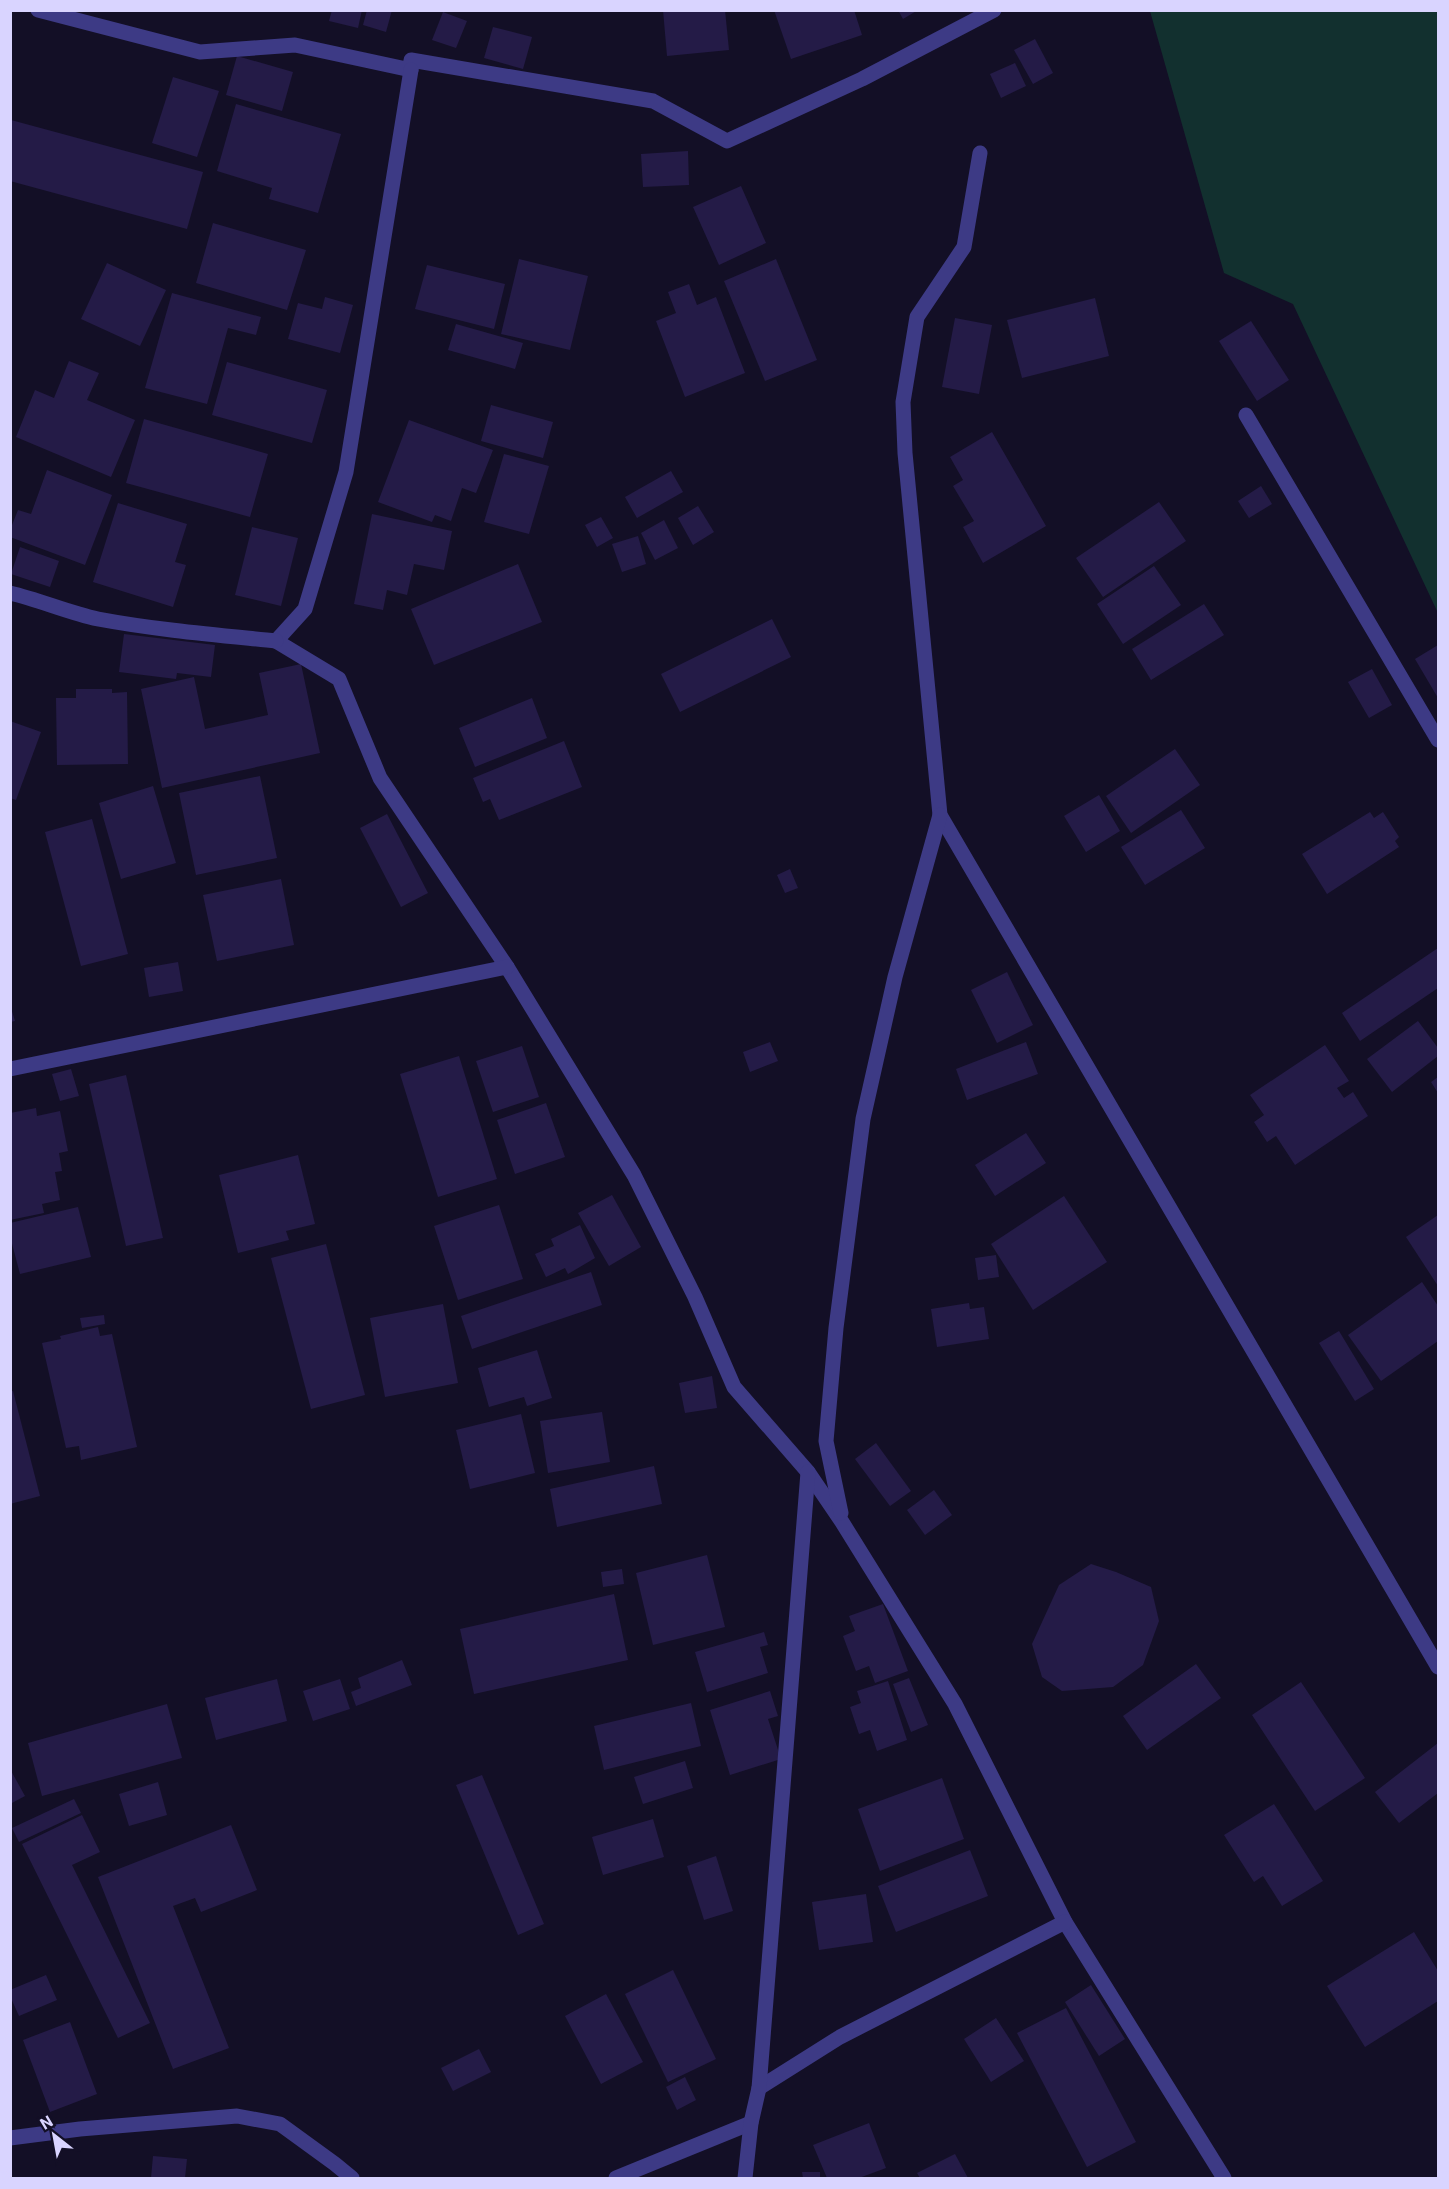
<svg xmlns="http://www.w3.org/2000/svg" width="1449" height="2189" viewBox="0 0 1449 2189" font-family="Roboto,sans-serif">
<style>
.green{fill:#12302f}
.building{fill:#241b47}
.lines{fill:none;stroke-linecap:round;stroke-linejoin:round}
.minor{stroke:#3d3a85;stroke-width:15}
</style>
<rect width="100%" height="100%" fill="#130f26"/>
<polygon class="green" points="1150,11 1438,11 1438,613 1293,304 1224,273"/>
<g class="building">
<polygon points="332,10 362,10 358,28 329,21"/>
<polygon points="367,10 392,10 386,32 363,25"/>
<polygon points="663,10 725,10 729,50 667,56"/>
<polygon points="774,10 854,10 862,35 791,59"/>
<polygon points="898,10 918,10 903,19"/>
<polygon points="443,12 467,21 456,48 432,40"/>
<polygon points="493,27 532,37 523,69 484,58"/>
<polygon points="1035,39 1053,73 1033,84 1014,50"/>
<polygon points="237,56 293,72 282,111 226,95"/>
<polygon points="1015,63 1026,86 1001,98 990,74"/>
<polygon points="173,77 219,91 197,157 152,143"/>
<polygon points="236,104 341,134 318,213 269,199 272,188 217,171"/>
<polygon points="11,120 203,172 187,229 10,181"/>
<polygon points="688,151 689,185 643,187 641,154"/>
<polygon points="741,186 766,243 719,265 693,207"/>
<polygon points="213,223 306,250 287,310 196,283"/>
<polygon points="519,259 588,276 570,350 501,334"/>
<polygon points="776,259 817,360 765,381 724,281"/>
<polygon points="107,263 166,290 140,346 81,319"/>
<polygon points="427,265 505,284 494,329 415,309"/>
<polygon points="689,284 697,305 716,297 745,373 685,397 656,321 676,313 668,292"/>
<polygon points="172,293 261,317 256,335 228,328 207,404 145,388"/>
<polygon points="325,297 353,305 340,353 288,339 298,303 322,309"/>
<polygon points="1095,298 1109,356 1022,378 1007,320"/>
<polygon points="955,318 992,325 979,394 942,387"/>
<polygon points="1251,321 1289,380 1257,401 1219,341"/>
<polygon points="456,324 523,343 515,369 448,350"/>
<polygon points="69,361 99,373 87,400 135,420 111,477 16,437 35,390 54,398"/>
<polygon points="227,362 327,390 312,443 212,415"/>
<polygon points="491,405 553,422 543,458 481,441"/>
<polygon points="144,419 268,454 250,517 126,483"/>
<polygon points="409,420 493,450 476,493 462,488 451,521 435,515 432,522 378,502"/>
<polygon points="992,432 1046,526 983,563 963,527 974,521 953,486 963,480 950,457"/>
<polygon points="504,454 549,466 529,534 484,522"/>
<polygon points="47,470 112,495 85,565 10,537 10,530 18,510 31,514"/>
<polygon points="671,471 683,492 637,518 625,497"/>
<polygon points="1261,486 1272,504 1249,518 1238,501"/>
<polygon points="1159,502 1186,541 1103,597 1076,558"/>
<polygon points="118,503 187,524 175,562 186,565 173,607 93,582"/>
<polygon points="698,506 714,532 693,545 678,518"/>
<polygon points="372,514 452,531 444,570 414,564 407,595 387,590 383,610 354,604"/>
<polygon points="601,517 613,538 597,547 585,525"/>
<polygon points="664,520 678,548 655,560 641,533"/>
<polygon points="252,527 298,538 281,606 235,595"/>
<polygon points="638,536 646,564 622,572 612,544"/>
<polygon points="20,547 59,561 50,587 11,574"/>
<polygon points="518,564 542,622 434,665 411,609"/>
<polygon points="1154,566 1181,605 1123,644 1097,604"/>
<polygon points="1204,604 1224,635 1151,680 1132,649"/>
<polygon points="772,619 791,657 680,712 661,674"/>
<polygon points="124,634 215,645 211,677 177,673 176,679 119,672"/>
<polygon points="1438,645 1438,698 1415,659"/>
<polygon points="301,664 320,753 162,788 141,689 194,677 205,729 268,715 259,673"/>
<polygon points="1372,669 1392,705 1369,718 1348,682"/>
<polygon points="76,689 112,689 112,693 127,692 128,764 57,765 56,698 76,698"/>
<polygon points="532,698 547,738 475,767 459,728"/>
<polygon points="10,721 41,732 16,800 10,798"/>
<polygon points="564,741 582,787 499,820 490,799 483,802 473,778"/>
<polygon points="1175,749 1200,785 1131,833 1106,796"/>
<polygon points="260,776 277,858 196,875 179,793"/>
<polygon points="153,786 176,863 121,879 99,803"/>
<polygon points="1099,795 1120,831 1086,852 1064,816"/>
<polygon points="1181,810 1205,848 1145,885 1121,847"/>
<polygon points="1370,812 1374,818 1383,812 1399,837 1395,841 1399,847 1327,894 1302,854"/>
<polygon points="387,814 428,893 401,907 360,828"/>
<polygon points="92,819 128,954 81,966 45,832"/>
<polygon points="790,869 798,888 785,893 777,875"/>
<polygon points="281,879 294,945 217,961 203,895"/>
<polygon points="1438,948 1438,988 1360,1041 1342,1013"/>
<polygon points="178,962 183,991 149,997 144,968"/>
<polygon points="1007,972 1033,1025 997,1043 971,990"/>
<polygon points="10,1005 15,1021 10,1022"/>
<polygon points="1418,1021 1438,1048 1438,1056 1392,1092 1367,1059"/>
<polygon points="770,1042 778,1061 750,1072 743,1052"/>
<polygon points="1026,1042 1038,1074 967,1100 956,1069"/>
<polygon points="1325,1045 1349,1081 1337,1088 1344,1098 1353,1092 1368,1116 1295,1165 1276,1136 1267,1142 1254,1122 1264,1115 1250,1095"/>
<polygon points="522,1046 539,1097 493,1112 476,1061"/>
<polygon points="459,1056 497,1179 438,1197 400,1074"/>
<polygon points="71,1069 79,1096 60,1101 52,1074"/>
<polygon points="126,1075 163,1238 126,1246 89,1084"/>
<polygon points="1438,1077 1438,1093 1431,1082"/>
<polygon points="546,1103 565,1157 515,1174 497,1120"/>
<polygon points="36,1108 37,1116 60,1111 68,1151 59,1153 62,1171 55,1172 60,1200 42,1204 44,1213 10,1220 10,1113"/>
<polygon points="1026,1133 1046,1163 995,1196 975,1165"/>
<polygon points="298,1155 315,1224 286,1231 289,1240 238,1253 219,1175"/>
<polygon points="612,1195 641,1247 609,1266 578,1213"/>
<polygon points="1064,1196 1107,1262 1033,1310 991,1244"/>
<polygon points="499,1205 523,1279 458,1300 434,1226"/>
<polygon points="78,1207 91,1257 20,1274 10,1236 10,1223"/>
<polygon points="1438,1215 1438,1286 1406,1237"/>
<polygon points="580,1225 595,1258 568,1274 565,1268 546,1277 535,1254 554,1246 551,1239"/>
<polygon points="326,1244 365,1395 311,1409 271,1258"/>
<polygon points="996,1255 999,1277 978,1280 975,1258"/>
<polygon points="591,1272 602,1305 472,1349 461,1316"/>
<polygon points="1422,1282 1438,1306 1438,1341 1381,1381 1348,1335"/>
<polygon points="969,1303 970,1309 984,1307 989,1339 937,1347 931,1309"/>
<polygon points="443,1304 458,1383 385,1397 370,1318"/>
<polygon points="104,1315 105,1324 82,1328 80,1318"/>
<polygon points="98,1327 100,1336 112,1334 137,1447 81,1460 79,1446 66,1448 42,1343 61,1339 60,1336"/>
<polygon points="1339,1331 1374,1389 1355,1401 1319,1343"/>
<polygon points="537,1350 552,1398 527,1406 524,1397 489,1407 478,1368"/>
<polygon points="712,1376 717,1408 685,1413 679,1383"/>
<polygon points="13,1391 40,1496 10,1504 10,1392"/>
<polygon points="602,1412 610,1462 548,1473 540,1421"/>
<polygon points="521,1414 535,1473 470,1489 456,1430"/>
<polygon points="876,1443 911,1491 890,1506 855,1459"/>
<polygon points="654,1466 662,1504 557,1527 550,1489"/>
<polygon points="934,1490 952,1515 925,1535 907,1510"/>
<polygon points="707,1555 725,1627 653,1645 636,1573"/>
<polygon points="1091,1564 1116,1572 1151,1587 1159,1621 1143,1665 1113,1687 1062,1691 1042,1677 1032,1644 1059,1585"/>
<polygon points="622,1569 624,1584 603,1587 601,1572"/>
<polygon points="614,1594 628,1660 474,1694 460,1629"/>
<polygon points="883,1604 908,1671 875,1683 869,1666 856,1671 843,1636 855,1631 849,1616"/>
<polygon points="764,1632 768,1645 760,1647 768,1673 707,1692 695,1652"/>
<polygon points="402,1660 412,1685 356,1706 351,1692 361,1688 358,1678"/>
<polygon points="1196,1664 1221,1698 1147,1750 1123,1716"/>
<polygon points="909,1678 928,1725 911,1732 893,1684"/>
<polygon points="277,1679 287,1721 216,1740 205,1698"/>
<polygon points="340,1679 350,1709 313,1721 303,1691"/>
<polygon points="888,1681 907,1740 877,1751 870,1730 859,1734 850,1707 861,1703 857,1691"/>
<polygon points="1301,1682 1365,1778 1315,1811 1252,1715"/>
<polygon points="770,1691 778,1716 768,1719 781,1759 730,1775 710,1710"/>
<polygon points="691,1703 701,1746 604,1770 594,1726"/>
<polygon points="167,1704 182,1758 42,1796 28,1743"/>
<polygon points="1438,1743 1438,1793 1399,1823 1375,1792"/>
<polygon points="685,1761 693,1788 643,1804 634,1777"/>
<polygon points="10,1769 25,1796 10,1804"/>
<polygon points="482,1775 544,1924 518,1935 456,1785"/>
<polygon points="942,1778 964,1839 880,1871 858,1809"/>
<polygon points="158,1782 167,1815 129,1826 119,1794"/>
<polygon points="74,1799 81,1813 19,1842 12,1828"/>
<polygon points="1274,1804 1323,1881 1282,1906 1263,1876 1254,1882 1224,1835"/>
<polygon points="82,1815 100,1852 72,1865 150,2023 118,2038 22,1844"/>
<polygon points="653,1819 664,1857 603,1875 592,1837"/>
<polygon points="231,1825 257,1890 201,1912 195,1898 173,1906 229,2048 173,2069 98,1877"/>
<polygon points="970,1850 988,1896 896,1932 878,1886"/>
<polygon points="716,1856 733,1911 704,1920 687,1866"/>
<polygon points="866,1894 873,1942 819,1950 812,1902"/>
<polygon points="1414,1932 1438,1971 1438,2001 1365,2047 1327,1986"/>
<polygon points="673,1970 716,2059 668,2082 625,1994"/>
<polygon points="46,1975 57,2000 19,2016 10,1996 10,1990"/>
<polygon points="1091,1985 1125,2039 1099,2056 1065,2002"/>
<polygon points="606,1994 643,2062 601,2084 565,2016"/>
<polygon points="1066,2008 1136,2142 1087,2167 1017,2033"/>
<polygon points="996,2018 1024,2061 991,2082 964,2039"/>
<polygon points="70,2022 97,2094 50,2112 23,2040"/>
<polygon points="479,2049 491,2072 453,2091 441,2068"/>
<polygon points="685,2077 696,2100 677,2110 666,2087"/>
<polygon points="869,2123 886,2168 859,2178 827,2178 813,2145"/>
<polygon points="955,2154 968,2178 920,2178 917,2173"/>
<polygon points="153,2156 187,2159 185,2178 151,2178"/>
<polygon points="802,2172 820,2172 820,2178 803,2178"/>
</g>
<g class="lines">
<g class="minor">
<polyline points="38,10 200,52 295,45 411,70 411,60 653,101 727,141 862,79 994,10"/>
<polyline points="411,70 346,472 305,609 276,641 339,679 380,778 507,967 634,1175 695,1297 734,1387 808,1472 842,1522 955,1704 1065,1922 1224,2178"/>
<polyline points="980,153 964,247 917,317 903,402 905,453 940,815 1438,1667"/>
<polyline points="1246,415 1438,740"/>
<path d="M 10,593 C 40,600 69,613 98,619 C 157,630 217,635 276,641"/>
<polyline points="10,1069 507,967"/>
<polyline points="841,1513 826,1441 836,1328 863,1119 895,977 940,815"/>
<polyline points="759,2088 840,2037 1065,1922"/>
<polyline points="10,2138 80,2129 237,2116 280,2124 335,2164 352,2178"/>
<polyline points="616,2178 751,2123"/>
<polyline points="745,2178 751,2123 759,2088 808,1472"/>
</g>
</g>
<rect width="1449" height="2189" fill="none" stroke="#d9d4ff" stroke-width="24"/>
<g transform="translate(54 2135) rotate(329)" stroke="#130f26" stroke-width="4.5" paint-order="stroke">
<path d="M0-4.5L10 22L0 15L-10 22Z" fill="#d9d4ff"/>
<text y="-9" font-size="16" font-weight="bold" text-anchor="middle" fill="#d9d4ff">N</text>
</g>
</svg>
